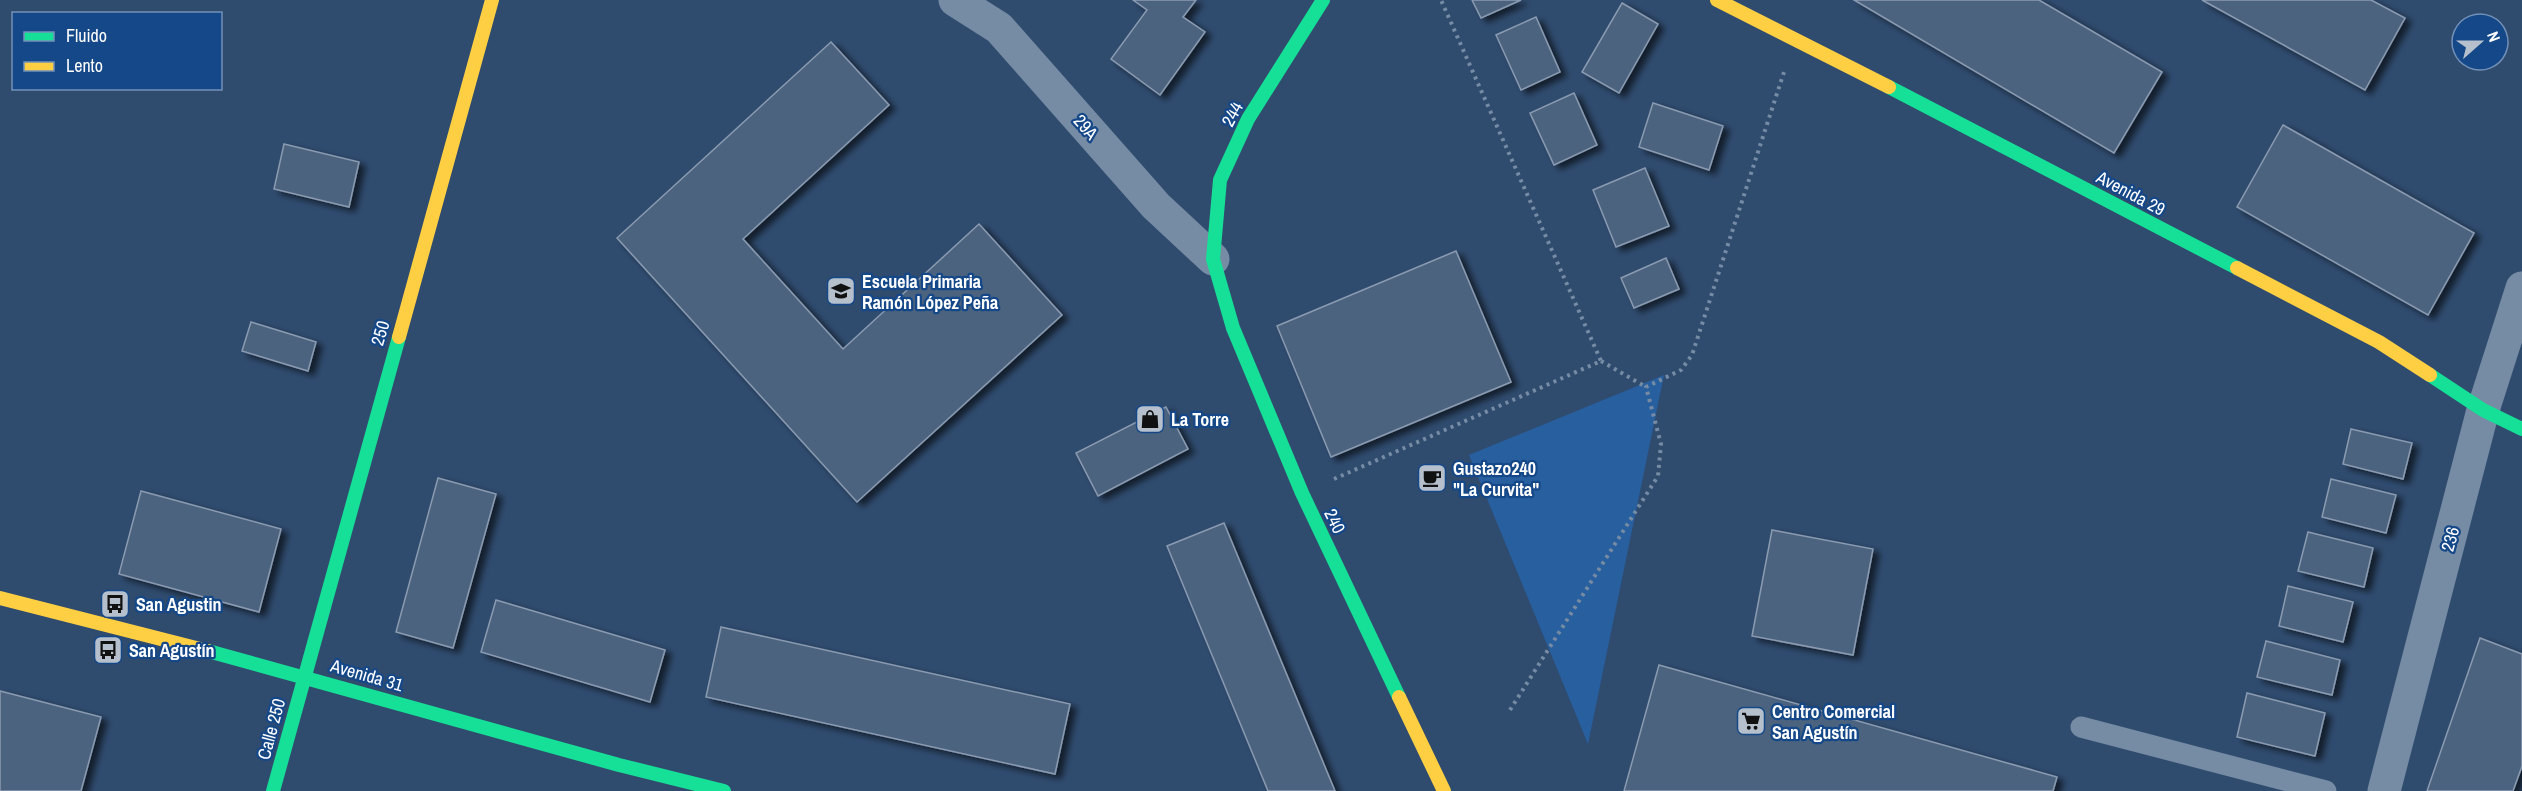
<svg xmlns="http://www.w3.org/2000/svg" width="2522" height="791" viewBox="0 0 2522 791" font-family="'Archivo Narrow',sans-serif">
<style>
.green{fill:#285f9f}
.building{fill:#4c637e;stroke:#8a9bb1;stroke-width:1.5;filter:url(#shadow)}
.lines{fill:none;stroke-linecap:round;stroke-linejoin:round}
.path{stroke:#768ba4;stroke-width:4;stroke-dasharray:3 4.5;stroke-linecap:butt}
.lane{stroke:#768ba4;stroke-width:21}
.street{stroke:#768ba4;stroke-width:33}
.fast{stroke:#16e098;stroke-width:14}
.slow{stroke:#ffcf43;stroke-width:14}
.labels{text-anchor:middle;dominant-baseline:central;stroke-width:4.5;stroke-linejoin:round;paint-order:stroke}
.street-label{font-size:18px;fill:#fff;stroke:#154888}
.poi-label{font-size:18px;font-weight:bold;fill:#fff;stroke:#154888;text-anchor:start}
</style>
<defs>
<filter id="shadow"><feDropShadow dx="6" dy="4" stdDeviation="3" flood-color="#0009"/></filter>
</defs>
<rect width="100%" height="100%" fill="#2f4b6e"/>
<polygon class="green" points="1664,375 1588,744 1469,455"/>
<g class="building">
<polygon points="1133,0 1196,0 1183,17 1205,32 1160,95 1111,59 1147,10"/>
<polygon points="1472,0 1521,0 1481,18"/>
<polygon points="1854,0 2039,0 2162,72 2114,153"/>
<polygon points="2202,0 2371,0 2405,18 2365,90"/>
<polygon points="1622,3 1658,24 1619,93 1582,72"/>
<polygon points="1536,17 1560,72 1521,90 1496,35"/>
<polygon points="831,42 889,105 743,239 843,349 979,224 1062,315 857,502 617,238"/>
<polygon points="1574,93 1597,145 1554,165 1530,113"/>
<polygon points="1653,103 1723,126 1709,170 1639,147"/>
<polygon points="2283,125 2474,233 2428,315 2237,207"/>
<polygon points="284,144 359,162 349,207 274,189"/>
<polygon points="1645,168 1669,226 1616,247 1593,190"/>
<polygon points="1456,251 1511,382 1331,457 1277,326"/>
<polygon points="1666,258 1679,289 1634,308 1621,278"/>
<polygon points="251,322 316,342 308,371 242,351"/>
<polygon points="1166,407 1188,449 1098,496 1076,453"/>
<polygon points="2351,429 2412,443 2403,479 2343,464"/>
<polygon points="438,478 496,494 453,648 396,632"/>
<polygon points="2331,479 2396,495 2386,533 2322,517"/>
<polygon points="141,491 281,529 259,612 119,574"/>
<polygon points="1224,523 1335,791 1268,791 1167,546"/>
<polygon points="1772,530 1873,549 1853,655 1752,636"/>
<polygon points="2308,532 2373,548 2364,587 2298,571"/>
<polygon points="2288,586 2353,602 2343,642 2279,626"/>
<polygon points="496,600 665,650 650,702 481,652"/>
<polygon points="721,627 1070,704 1055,774 706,697"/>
<polygon points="2480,638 2522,654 2522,766 2513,791 2427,791"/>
<polygon points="2266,641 2340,660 2332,695 2257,677"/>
<polygon points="1659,665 2057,777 2053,791 1624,791"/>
<polygon points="0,691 101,717 81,791 0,791"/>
<polygon points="2247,693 2325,713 2315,756 2237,737"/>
</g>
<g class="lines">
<g class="path">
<polyline points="1601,361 1646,387"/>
<polyline points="1334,479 1601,361 1441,0"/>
<polyline points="1510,710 1658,476 1661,444 1646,387 1681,370 1692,355 1784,72"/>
</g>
<polyline class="lane" points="2081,727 2326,791"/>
<g class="street">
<polyline points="955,0 999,28 1156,206 1213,259"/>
<polyline points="2384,791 2483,410 2522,288"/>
</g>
<g class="fast">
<polyline points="1323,0 1248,119 1220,180 1213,259 1233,328 1302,493 1399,697"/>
<polyline points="1889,87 2237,268"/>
<polyline points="2430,375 2483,410 2522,429"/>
<polyline points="208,651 619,765 724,791"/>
<polyline points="273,791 399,337"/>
</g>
<g class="slow">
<polyline points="1717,0 1889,87"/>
<polyline points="2237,268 2379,342 2430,375"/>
<polyline points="399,337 492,0"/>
<polyline points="0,598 208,651"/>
<polyline points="1399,697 1444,791"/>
</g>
</g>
<defs>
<g id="school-square" transform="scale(1.5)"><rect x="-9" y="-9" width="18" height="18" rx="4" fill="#b6c0cc" stroke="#154888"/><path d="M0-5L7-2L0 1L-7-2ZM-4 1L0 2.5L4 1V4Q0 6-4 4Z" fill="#111"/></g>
<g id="shop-square" transform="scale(1.5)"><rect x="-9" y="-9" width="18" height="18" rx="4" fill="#b6c0cc" stroke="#154888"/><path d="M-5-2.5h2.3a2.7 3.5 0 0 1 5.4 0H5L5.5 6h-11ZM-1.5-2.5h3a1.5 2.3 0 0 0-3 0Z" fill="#111"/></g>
<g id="cafe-square" transform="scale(1.5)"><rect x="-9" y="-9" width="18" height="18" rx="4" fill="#b6c0cc" stroke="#154888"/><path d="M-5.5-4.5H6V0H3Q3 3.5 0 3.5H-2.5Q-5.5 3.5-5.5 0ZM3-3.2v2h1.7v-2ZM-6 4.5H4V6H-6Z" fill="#111"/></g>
<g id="bus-square" transform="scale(1.5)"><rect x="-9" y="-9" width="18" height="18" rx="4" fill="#b6c0cc" stroke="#154888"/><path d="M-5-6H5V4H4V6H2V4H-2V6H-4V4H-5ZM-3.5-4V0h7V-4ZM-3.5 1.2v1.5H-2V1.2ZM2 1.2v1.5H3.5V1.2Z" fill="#111"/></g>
<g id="supermarket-square" transform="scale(1.5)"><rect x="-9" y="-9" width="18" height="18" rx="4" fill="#b6c0cc" stroke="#154888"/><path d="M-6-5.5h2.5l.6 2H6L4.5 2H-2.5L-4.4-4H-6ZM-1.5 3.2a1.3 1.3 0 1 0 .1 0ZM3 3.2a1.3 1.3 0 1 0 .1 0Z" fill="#111"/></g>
</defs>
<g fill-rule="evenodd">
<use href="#school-square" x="841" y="291"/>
<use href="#shop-square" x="1150" y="419"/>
<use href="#cafe-square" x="1432" y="478"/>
<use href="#bus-square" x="115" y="604"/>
<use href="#bus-square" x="108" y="650"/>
<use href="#supermarket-square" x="1751" y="721"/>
</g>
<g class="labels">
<g class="street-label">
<text transform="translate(1232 114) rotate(-62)">244</text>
<text transform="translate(1086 127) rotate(48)">29A</text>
<text transform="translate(2131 193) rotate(28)">Avenida 29</text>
<text transform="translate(380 333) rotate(-74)">250</text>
<text transform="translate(1335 521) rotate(64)">240</text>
<text transform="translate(2450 539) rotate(-75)">236</text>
<text transform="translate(367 675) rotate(16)">Avenida 31</text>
<text transform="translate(271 729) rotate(-75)">Calle 250</text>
</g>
<g class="poi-label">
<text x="862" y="281">Escuela Primaria<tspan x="862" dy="21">Ramón López Peña</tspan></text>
<text x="1171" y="419">La Torre</text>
<text x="1453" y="468">Gustazo240<tspan x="1453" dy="21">"La Curvita"</tspan></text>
<text x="136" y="604">San Agustin</text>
<text x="129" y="650">San Agustín</text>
<text x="1772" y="711">Centro Comercial<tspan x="1772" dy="21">San Agustín</tspan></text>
</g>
</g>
<rect x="12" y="12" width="210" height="78" fill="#154888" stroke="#7391b8" stroke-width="1.5"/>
<rect x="24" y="32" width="30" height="9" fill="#16e098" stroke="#7391b8" stroke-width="1.5"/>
<text x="66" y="42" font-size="18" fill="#ffffff">Fluido</text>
<rect x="24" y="62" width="30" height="9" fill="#ffcf43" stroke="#7391b8" stroke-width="1.5"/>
<text x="66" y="72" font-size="18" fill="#ffffff">Lento</text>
<g transform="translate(2480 42) rotate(69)"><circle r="28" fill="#154888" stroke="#7391b8" stroke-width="1.5"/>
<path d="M0-4.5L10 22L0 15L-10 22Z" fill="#b6c0cc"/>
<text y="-9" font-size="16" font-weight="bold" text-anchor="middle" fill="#ffffff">N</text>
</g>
</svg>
